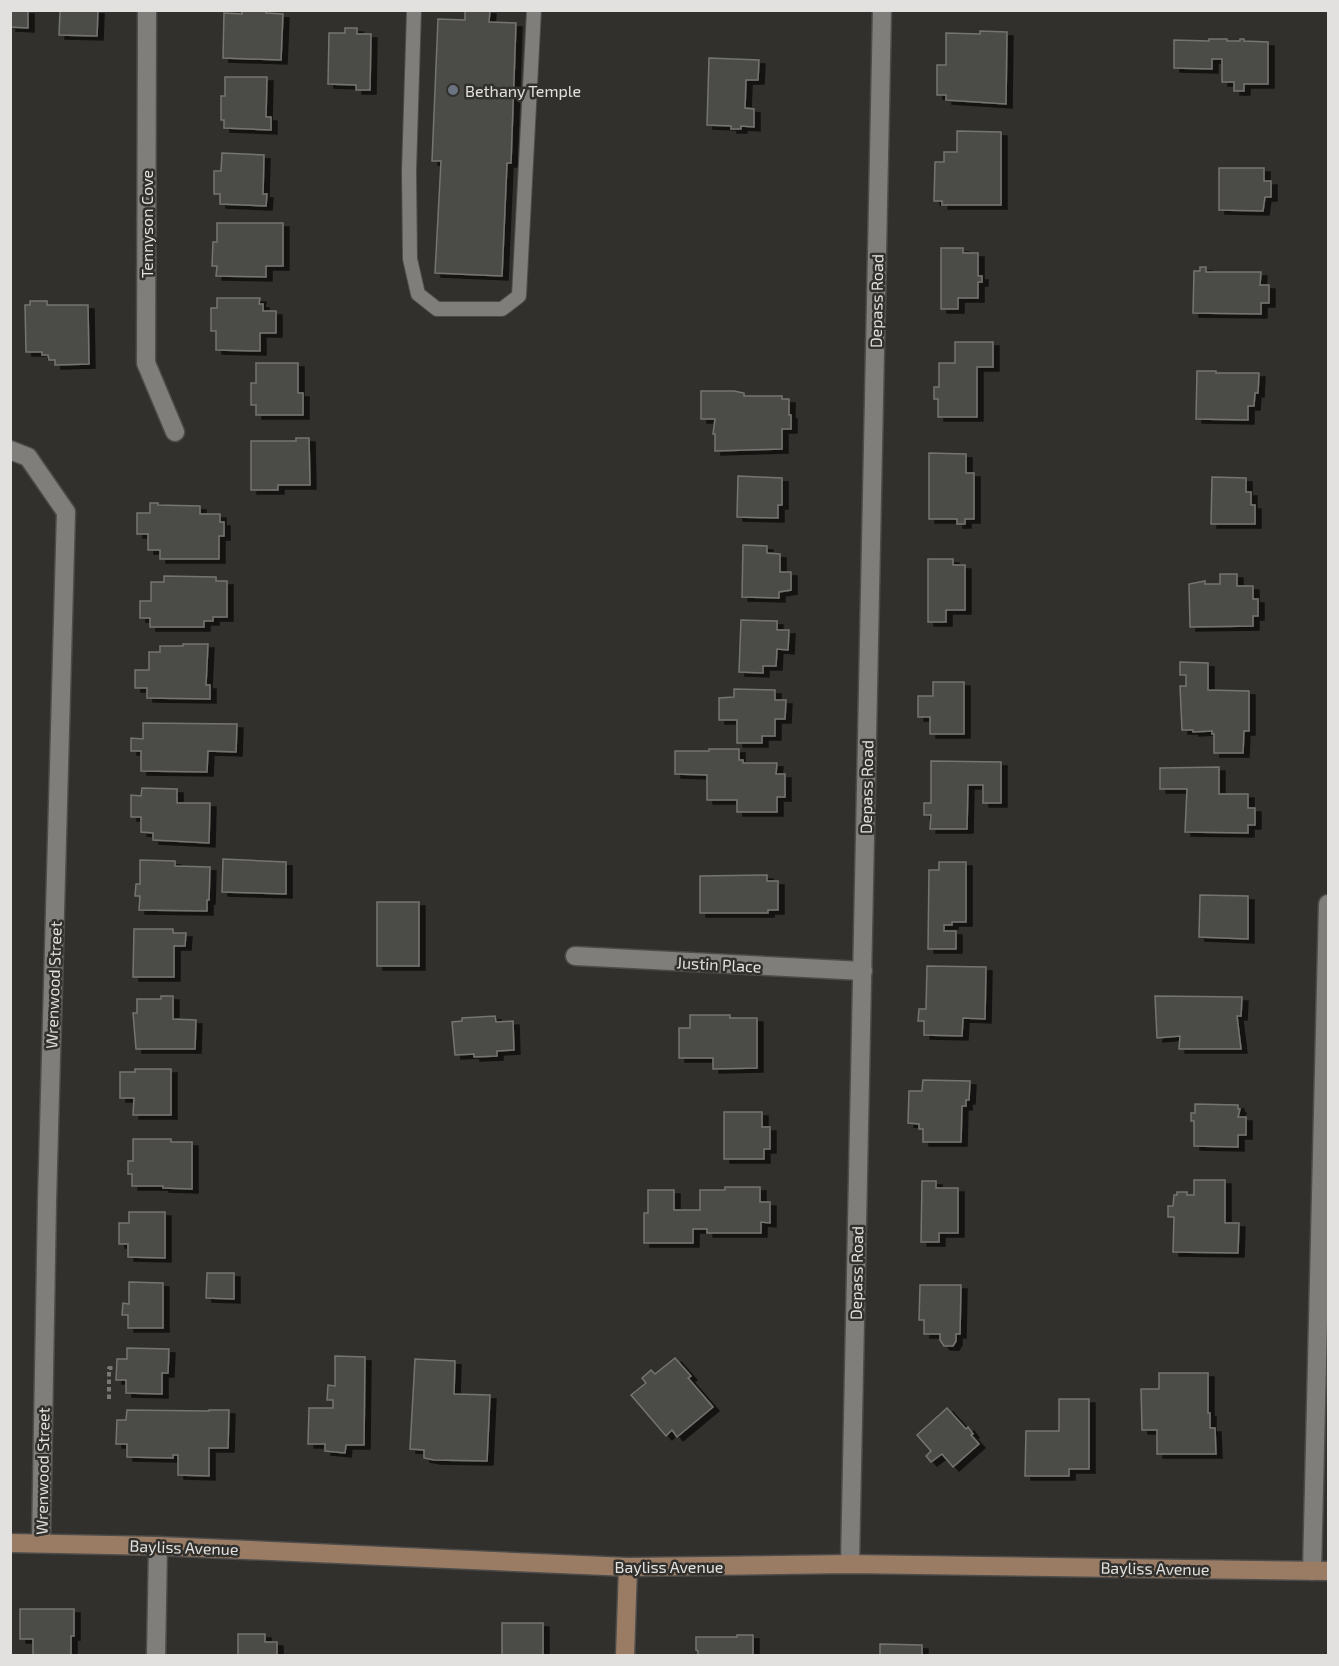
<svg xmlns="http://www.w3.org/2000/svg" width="1339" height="1666" viewBox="0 0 1339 1666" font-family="'Exo 2',sans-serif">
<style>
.building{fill:#4c4b47;stroke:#757470;stroke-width:1.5;filter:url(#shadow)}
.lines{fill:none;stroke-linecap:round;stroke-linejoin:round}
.lane-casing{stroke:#4d4c4a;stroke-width:16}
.street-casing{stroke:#4d4c4a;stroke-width:21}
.secondary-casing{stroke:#4d4c4a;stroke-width:21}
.path{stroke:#797875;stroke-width:4;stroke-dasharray:4.5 3;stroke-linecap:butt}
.lane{stroke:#7f7e7a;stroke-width:14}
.street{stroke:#7f7e7a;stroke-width:18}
.secondary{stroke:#9a7c65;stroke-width:18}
.worship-dot{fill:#6b7280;stroke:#31302d;stroke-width:2}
.labels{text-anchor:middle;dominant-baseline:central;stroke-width:5;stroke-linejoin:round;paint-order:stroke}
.poi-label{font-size:16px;fill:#e2e1df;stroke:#31302d;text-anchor:start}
.street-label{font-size:16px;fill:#e2e1df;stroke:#31302d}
</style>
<defs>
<filter id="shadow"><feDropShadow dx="6" dy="4" stdDeviation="0" flood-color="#0009"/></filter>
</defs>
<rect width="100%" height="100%" fill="#31302d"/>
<g class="building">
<polygon points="10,10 28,10 28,28 10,27"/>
<polygon points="58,10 98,10 97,36 59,35 60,12"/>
<polygon points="242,10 266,10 266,13 283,14 281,60 223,58 224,13 242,14"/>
<polygon points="465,10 490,10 489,22 516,23 511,163 507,163 502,276 435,273 441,161 432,161 438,19 465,20"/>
<polygon points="345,28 357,28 357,34 371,34 370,90 356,90 356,85 328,84 329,33 345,33"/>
<polygon points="980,31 1007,32 1006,104 946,100 946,95 937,95 937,65 946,65 946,33 980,34"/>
<polygon points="1209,39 1227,39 1227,41 1240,41 1240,39 1244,39 1244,41 1268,42 1268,84 1244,84 1244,91 1234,91 1234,82 1222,82 1222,59 1212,59 1212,69 1174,68 1174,40 1209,41"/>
<polygon points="709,58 759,60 758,80 746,80 745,108 754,109 754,127 741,126 741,129 731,129 731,126 707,125"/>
<polygon points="225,77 267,77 266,117 271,117 271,130 224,128 224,120 221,120 221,96 225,96"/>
<polygon points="957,131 1001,132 1001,205 942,205 942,201 934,201 935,162 944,162 944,152 957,152"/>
<polygon points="222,153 264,155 263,194 267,194 266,206 220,204 220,194 214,194 214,171 221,171"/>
<polygon points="1219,168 1264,168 1264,181 1271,181 1271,197 1265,197 1263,211 1219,210"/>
<polygon points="217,223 283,223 283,266 266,266 266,277 216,276 217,266 212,266 213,242 217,242"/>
<polygon points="941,248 963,248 963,253 978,253 978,276 982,276 982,282 978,282 978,298 958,298 958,309 941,309"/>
<polygon points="1200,267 1206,267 1206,272 1261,272 1260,285 1269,285 1269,303 1261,303 1261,314 1193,313 1194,271 1200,271"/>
<polygon points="217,298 260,298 259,304 263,304 263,311 276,311 276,333 260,333 260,351 216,350 216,331 211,331 211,308 217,308"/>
<polygon points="30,301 47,301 47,305 88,305 89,364 55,365 55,360 49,360 48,355 42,355 42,352 26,352 25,305 30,305"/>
<polygon points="955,342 993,342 993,367 977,367 977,417 938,417 938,399 934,399 934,387 939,387 939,363 955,363"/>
<polygon points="256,363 298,363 298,393 303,393 303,415 256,415 256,405 251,405 251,383 256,383"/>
<polygon points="1197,371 1216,371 1216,373 1259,373 1258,393 1255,393 1254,406 1248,406 1248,420 1196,419"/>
<polygon points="701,391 734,391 744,393 744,396 782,396 782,399 789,399 789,415 791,415 791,429 782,429 782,449 715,451 715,434 713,434 715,419 701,419"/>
<polygon points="296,438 309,438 310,485 278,485 278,490 251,490 251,441 296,441"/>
<polygon points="929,453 966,454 966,473 974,473 974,519 965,519 965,524 957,524 957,519 929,519"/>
<polygon points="738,476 782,478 782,505 778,505 778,518 737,517"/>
<polygon points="1212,477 1246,478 1246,492 1251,492 1251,505 1255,505 1255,524 1211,524"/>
<polygon points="150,503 158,503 158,505 200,506 200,514 220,514 220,522 224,522 224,536 219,536 219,559 160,559 160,550 148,550 148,534 137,534 137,513 150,513"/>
<polygon points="743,545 767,546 767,553 780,554 780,572 791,572 791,590 779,592 779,598 742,597"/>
<polygon points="928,559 953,559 953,565 965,565 965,610 946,610 946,622 928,622"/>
<polygon points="1220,574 1237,574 1237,586 1253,586 1253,599 1258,599 1258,616 1253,616 1253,626 1190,627 1189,584 1205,581 1205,584 1220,584"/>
<polygon points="164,576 216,577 216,581 227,581 227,617 213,617 213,621 204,621 204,627 150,627 150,618 140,618 140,601 151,601 151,582 164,582"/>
<polygon points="741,620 777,621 777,630 789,630 788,650 777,649 776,666 763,666 763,673 739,672"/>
<polygon points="183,644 208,644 206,685 210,685 210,699 147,698 147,688 135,688 135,670 149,670 149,652 160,652 160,646 183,646"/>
<polygon points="1180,662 1208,663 1208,690 1249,691 1249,731 1244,731 1243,753 1214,753 1214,734 1212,734 1212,731 1193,732 1193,730 1182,730 1180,686 1186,686 1186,675 1180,675"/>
<polygon points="933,682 964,682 964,734 930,734 930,717 918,717 918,696 933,696"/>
<polygon points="734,689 775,690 775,700 786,700 785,719 775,719 775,736 762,736 762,743 737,743 737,720 719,720 719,698 734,697"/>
<polygon points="143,723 237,724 236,752 208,751 207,772 141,771 141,751 131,751 131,738 143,739"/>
<polygon points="709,749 739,749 739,760 743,760 743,763 777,763 776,774 785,774 785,797 777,797 777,812 737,812 737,800 707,800 707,775 675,774 675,751 709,751"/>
<polygon points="931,761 1001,762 1001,803 983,803 983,785 968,785 967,829 930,829 931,815 924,815 924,803 931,803"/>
<polygon points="1219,767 1219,794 1248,794 1248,808 1255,808 1255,825 1248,825 1248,833 1185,832 1187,789 1160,789 1160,768"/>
<polygon points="142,788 177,789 177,803 210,803 209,843 153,840 153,833 141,832 141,817 131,817 131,795 141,796"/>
<polygon points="223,859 286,862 286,894 222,892"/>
<polygon points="140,860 175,861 175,866 210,867 209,900 207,900 207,911 139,910 140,896 135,896 136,884 140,884"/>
<polygon points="939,862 966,862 966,922 952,922 952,925 944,925 944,931 956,931 956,949 928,949 929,870 939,870"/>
<polygon points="767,875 767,881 778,881 778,910 768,910 768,913 700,913 700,876"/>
<polygon points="1200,895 1248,896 1248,939 1199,937"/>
<rect x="377" y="902" width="42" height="64"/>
<polygon points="134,929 173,929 173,933 186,933 185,946 174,946 174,977 133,977"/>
<polygon points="927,966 986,967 985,1019 963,1018 962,1036 924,1035 924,1021 918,1021 919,1009 926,1009"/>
<polygon points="161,996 173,996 173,1019 196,1020 195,1049 136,1049 133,1013 137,1013 137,999 161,999"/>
<polygon points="1155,996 1242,997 1241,1016 1237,1016 1241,1049 1179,1049 1180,1036 1157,1038"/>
<polygon points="690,1015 730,1015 730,1018 757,1018 757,1068 713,1069 713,1058 679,1058 679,1028 690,1028"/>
<polygon points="495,1016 496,1022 513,1021 514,1050 497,1051 497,1056 474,1057 474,1054 455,1055 452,1022 462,1021 462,1018"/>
<polygon points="135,1069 171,1069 171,1115 133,1115 134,1098 120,1098 120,1072 135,1072"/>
<polygon points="923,1080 970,1081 969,1100 966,1100 966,1106 962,1106 961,1142 923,1142 923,1129 919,1129 919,1124 908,1123 909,1091 922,1091"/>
<polygon points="1195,1104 1238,1105 1238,1109 1240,1109 1238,1117 1246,1117 1246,1135 1238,1135 1238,1147 1194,1146 1194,1121 1191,1121 1191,1113 1195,1113"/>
<polygon points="724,1112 762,1112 762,1127 770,1127 770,1149 764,1149 764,1159 724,1159"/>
<polygon points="133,1139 171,1139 171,1142 192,1142 192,1189 163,1188 163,1186 132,1186 132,1174 128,1174 128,1161 133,1161"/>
<polygon points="1194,1180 1225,1180 1225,1223 1239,1223 1238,1253 1173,1252 1174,1217 1168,1217 1168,1206 1173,1206 1174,1195 1177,1195 1177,1192 1187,1192 1187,1195 1194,1195"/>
<polygon points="922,1181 936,1181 936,1188 958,1188 958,1233 939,1233 939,1242 921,1242"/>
<polygon points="725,1187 760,1187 760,1202 770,1202 770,1223 761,1222 761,1233 707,1233 707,1229 693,1229 693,1243 644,1243 644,1213 648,1213 648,1190 674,1190 674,1210 700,1210 700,1190 725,1190"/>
<polygon points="129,1212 165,1212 165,1258 128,1257 128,1244 119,1244 119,1223 129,1223"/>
<polygon points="207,1273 234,1273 234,1299 206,1298"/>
<polygon points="129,1282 163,1283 163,1328 128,1328 128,1315 122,1315 123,1303 129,1304"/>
<polygon points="920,1285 961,1285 960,1334 956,1334 956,1341 953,1346 944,1346 940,1340 940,1334 924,1334 924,1320 919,1320"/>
<polygon points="127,1348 169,1349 168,1373 162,1373 162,1394 126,1393 126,1380 116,1380 117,1359 127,1359"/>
<polygon points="335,1356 365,1357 364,1445 346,1445 345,1453 325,1451 325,1444 308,1444 309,1408 333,1408 333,1400 327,1400 328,1385 335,1386"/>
<polygon points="675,1358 691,1376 688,1378 713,1407 677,1437 672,1430 666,1436 631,1395 646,1383 642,1378 651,1370 655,1374"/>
<polygon points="415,1359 455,1361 454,1394 490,1395 487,1461 434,1460 424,1458 424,1450 410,1449"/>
<polygon points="1159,1373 1208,1373 1208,1413 1210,1413 1210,1428 1215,1428 1216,1454 1157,1454 1157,1430 1142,1430 1141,1389 1159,1389"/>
<polygon points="1059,1399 1089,1399 1089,1469 1069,1469 1069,1476 1025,1476 1026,1431 1059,1431"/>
<polygon points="947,1408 966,1429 968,1427 973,1434 971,1435 979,1444 953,1467 942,1454 931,1462 926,1456 931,1451 917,1435"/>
<polygon points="127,1410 209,1411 209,1410 229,1410 228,1448 209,1448 209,1476 178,1475 178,1455 173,1455 173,1458 127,1457 127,1444 116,1444 117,1420 126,1420"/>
<polygon points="20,1609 74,1609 74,1636 71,1636 71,1656 33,1656 33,1639 20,1639"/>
<polygon points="502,1623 543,1623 543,1656 479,1656 502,1655"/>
<polygon points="238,1634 265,1634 265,1642 277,1642 277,1656 238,1656"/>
<polygon points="737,1635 753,1635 753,1656 698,1656 698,1651 696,1650 696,1637 737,1637"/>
<polygon points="880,1644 922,1645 922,1656 880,1656"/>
</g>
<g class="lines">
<g class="lane-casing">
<polyline id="lane" points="414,10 409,171 410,259 418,294 437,309 502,309 519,296 534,10"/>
</g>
<g class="street-casing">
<g id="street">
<polyline points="147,10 146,363 175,432"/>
<polyline points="10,450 28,457 66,512 47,1202 41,1543"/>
<polyline points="575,956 863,971"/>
<polyline points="850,1564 882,10"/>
<polyline points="1312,1571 1328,904"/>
<polyline points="156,1656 158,1546"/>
</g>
</g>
<g class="secondary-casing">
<g id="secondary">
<polyline points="10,1543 158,1546 628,1567 850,1564 1328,1571"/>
<polyline points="625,1656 628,1567"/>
</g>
</g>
<polyline class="path" points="109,1399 109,1368 115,1368"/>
<use href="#lane" class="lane"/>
<use href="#street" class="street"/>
<use href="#secondary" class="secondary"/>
</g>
<circle class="worship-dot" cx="453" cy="90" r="6"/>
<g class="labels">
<g class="poi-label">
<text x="465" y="90">Bethany Temple</text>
</g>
<g class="street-label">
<text transform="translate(146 224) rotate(-90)">Tennyson Cove</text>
<text transform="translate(876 301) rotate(-89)">Depass Road</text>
<text transform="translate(866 787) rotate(-89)">Depass Road</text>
<text transform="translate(719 964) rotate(3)">Justin Place</text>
<text transform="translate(53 985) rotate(-88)">Wrenwood Street</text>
<text transform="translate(856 1273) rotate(-89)">Depass Road</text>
<text transform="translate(42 1471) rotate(-89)">Wrenwood Street</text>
<text transform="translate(184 1547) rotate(2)">Bayliss Avenue</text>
<text x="669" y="1566">Bayliss Avenue</text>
<text transform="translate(1155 1568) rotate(1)">Bayliss Avenue</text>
</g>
</g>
<rect width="1339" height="1666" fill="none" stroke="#e2e1df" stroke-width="24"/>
</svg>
